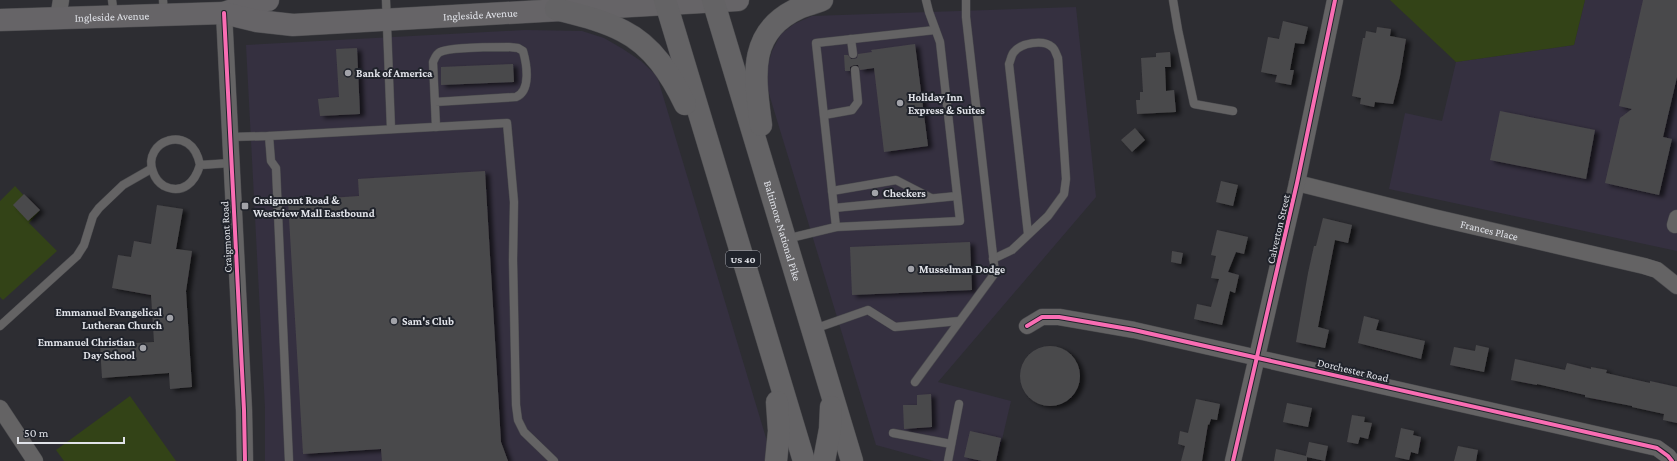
<svg xmlns="http://www.w3.org/2000/svg" width="1677" height="461" viewBox="0 0 1677 461" font-family="'Crimson Pro',serif">
<style>
.commercial{fill:#353040}
.green{fill:#334317}
.building{fill:#4a494b;filter:url(#shadow)}
.lines{fill:none;stroke-linecap:round;stroke-linejoin:round}
.service-casing{stroke:#4b4b4e;stroke-width:9}
.minor-casing{stroke:#4b4b4e;stroke-width:17}
.secondary-casing{stroke:#4b4b4e;stroke-width:23}
.primary-casing{stroke:#4b4b4e;stroke-width:23}
.service{stroke:#646364;stroke-width:8}
.minor{stroke:#646364;stroke-width:16}
.secondary{stroke:#666467;stroke-width:22}
.primary{stroke:#646365;stroke-width:22}
.cycleway-casing{stroke:#20232b;stroke-width:6}
.cycleway{stroke:#f96db3;stroke-width:4}
.poi-dot{fill:#a2a3a9;stroke:#20232b;stroke-width:1.5}
.labels{text-anchor:middle;dominant-baseline:central;stroke-width:4;stroke-linejoin:round;paint-order:stroke}
.shield{fill:#20232b;stroke:#a7a9b0;stroke-width:1}
.shield-label{font-size:10px;font-weight:bold;fill:#e1e3e9}
.street-label{font-size:11px;fill:#e1e3e9;stroke:#20232b}
.poi-label{font-size:11px;font-weight:bold;fill:#e1e3e9;stroke:#20232b;text-anchor:start}
</style>
<defs>
<filter id="shadow"><feDropShadow dx="4.5" dy="2.5" stdDeviation="2" flood-color="#0009"/></filter>
</defs>
<rect width="100%" height="100%" fill="#2d2d32"/>
<g class="commercial">
<polygon points="1585,0 1677,0 1677,251 1389,189 1405,113 1442,121 1456,62 1574,45"/>
<polygon points="1076,7 1096,197 938,382 1011,401 997,461 934,461 876,445 766,84 767,68 772,51 781,34 794,24 812,16"/>
<polygon points="525,30 582,31 604,38 623,49 641,61 657,76 773,461 265,461 265,408 246,45"/>
</g>
<g class="green">
<polygon points="1390,0 1585,0 1574,45 1456,62"/>
<polygon points="15,186 39,212 29,223 57,251 3,300 0,297 0,201"/>
<polygon points="130,396 176,461 64,461 56,450"/>
</g>
<g class="building">
<polygon points="1643,0 1677,0 1677,77 1663,137 1672,139 1659,195 1605,183 1620,118 1632,109 1619,106"/>
<polygon points="1283,21 1308,27 1304,44 1295,43 1290,70 1294,70 1291,85 1275,82 1277,75 1261,72 1268,37 1279,39"/>
<polygon points="1377,27 1391,29 1390,36 1406,39 1400,76 1393,104 1375,102 1374,107 1360,104 1361,98 1352,96 1363,38 1365,38 1366,31 1376,33"/>
<polygon points="915,44 928,146 884,152 874,68 860,70 858,65 854,65 850,67 850,71 845,71 844,55 848,55 851,59 854,59 857,58 858,54 872,52 871,50"/>
<polygon points="357,48 360,114 320,116 318,99 339,97 336,49"/>
<polygon points="1170,52 1171,67 1165,67 1166,91 1174,90 1176,112 1137,114 1136,100 1140,100 1140,92 1143,92 1141,58 1156,57 1156,53"/>
<polygon points="513,64 514,82 441,85 441,67"/>
<polygon points="1500,111 1595,130 1586,179 1490,160"/>
<polygon points="1135,128 1145,140 1132,152 1121,140"/>
<polygon points="485,171 501,442 508,461 382,461 381,449 303,454 288,201 359,196 358,179"/>
<polygon points="1221,181 1238,185 1233,206 1216,202"/>
<polygon points="24,194 40,210 28,221 13,205"/>
<polygon points="157,205 183,209 176,249 192,251 186,291 192,387 170,389 169,373 102,378 100,345 154,342 151,295 112,288 118,255 131,257 134,241 151,244"/>
<polygon points="1323,218 1352,225 1348,243 1335,240 1318,327 1329,330 1325,348 1296,342 1308,273 1314,246 1316,246"/>
<polygon points="1217,230 1248,237 1244,254 1236,252 1228,272 1239,275 1235,293 1230,291 1222,325 1194,319 1197,304 1211,307 1219,279 1211,278 1216,256 1211,255"/>
<polygon points="970,242 972,290 852,295 850,247"/>
<polygon points="1172,251 1183,253 1181,264 1171,262"/>
<polygon points="1364,316 1379,320 1376,330 1425,341 1421,359 1358,343"/>
<polygon points="1476,345 1489,348 1484,372 1450,365 1454,347 1475,351"/>
<circle cx="1050" cy="376" r="30"/>
<polygon points="1515,359 1565,370 1567,363 1591,369 1591,367 1607,370 1606,373 1650,383 1650,381 1677,387 1677,423 1663,420 1664,414 1632,407 1632,406 1585,397 1585,395 1537,384 1537,385 1511,380"/>
<polygon points="931,394 932,427 904,429 903,405 917,405 917,395"/>
<polygon points="1196,399 1220,404 1217,420 1211,419 1209,425 1208,424 1202,461 1181,461 1185,446 1178,444 1180,431 1188,433"/>
<polygon points="1287,403 1312,408 1308,427 1283,422"/>
<polygon points="1352,415 1365,417 1364,422 1372,423 1368,439 1360,437 1358,444 1347,442"/>
<polygon points="1401,428 1414,431 1413,435 1421,437 1418,454 1411,452 1409,460 1395,457"/>
<polygon points="970,431 1001,438 996,461 982,461 964,457"/>
<polygon points="1309,442 1328,446 1325,461 1307,457 1307,461 1274,461 1276,449 1306,456"/>
<polygon points="1458,446 1478,450 1476,461 1454,461"/>
</g>
<g class="lines">
<g class="service-casing">
<g id="service">
<polyline points="112,0 114,15"/>
<polyline points="163,0 164,14"/>
<polyline points="386,0 391,129"/>
<polyline points="1173,0 1178,30 1194,104 1233,111"/>
<polyline points="851,39 853,54"/>
<path d="M 435,102 L 516,97 C 531,91 527,65 523,51 L 518,48 L 509,47 C 495,47 451,47 440,52 C 436,54 435,58 433,62 L 436,127"/>
<polyline points="824,115 852,110 858,102 855,70"/>
<polyline points="269,136 271,161 276,168 289,461"/>
<polyline points="230,137 269,136 507,123 514,202 513,260 516,405 518,420 524,432 554,461"/>
<path d="M 200,165 C 195,182 183,195 164,186 C 159,183 155,178 153,172 C 141,141 192,121 200,165 L 231,163"/>
<polyline points="832,191 896,180 931,198"/>
<polyline points="834,208 957,196"/>
<polyline points="836,227 816,43 935,30"/>
<polyline points="786,239 836,227 960,221 940,42 929,12 926,0"/>
<path d="M 993,259 L 1012,250 L 1048,216 L 1064,194 L 1066,179 L 1058,58 C 1056,54 1055,49 1052,47 C 1043,39 1021,43 1014,52 C 1011,55 1011,60 1009,64 L 1028,234"/>
<polyline points="0,326 77,256 84,245 93,216 99,208 123,185 151,169"/>
<polyline points="814,329 868,310 895,327 959,321"/>
<polyline points="915,382 995,273 966,17 966,0"/>
<polyline points="893,433 951,444"/>
<polyline points="948,461 959,404"/>
</g>
</g>
<g class="minor-casing">
<g id="minor">
<polyline points="224,13 244,410 245,461"/>
<polyline points="58,18 61,0"/>
<path id="s1" d="M 1297,183 L 1433,217 L 1644,266 L 1657,270 L 1677,286"/>
<polyline points="1675,225 1677,218"/>
<polyline points="1027,326 1042,317 1059,317 1134,330 1657,448 1668,456 1672,461"/>
<polyline points="0,408 35,461"/>
<polyline points="1233,461 1297,183 1335,0"/>
</g>
</g>
<g class="secondary-casing">
<g id="secondary">
<polyline points="224,13 256,2 268,0"/>
<path id="s2" d="M 0,20 L 224,13 L 257,21 L 293,25 L 738,0"/>
</g>
</g>
<g class="primary-casing">
<g id="primary">
<polyline points="665,0 804,461"/>
<path id="s3" d="M 713,0 L 852,461"/>
<path d="M 556,9 C 579,15 602,20 623,31 C 653,46 671,75 685,104"/>
<path d="M 761,125 C 755,78 746,32 799,8 C 806,5 815,3 822,0"/>
<polyline points="776,461 779,431 777,402"/>
<polyline points="824,461 830,429 831,407"/>
</g>
</g>
<use href="#service" class="service"/>
<use href="#minor" class="minor"/>
<use href="#secondary" class="secondary"/>
<use href="#primary" class="primary"/>
<g class="cycleway-casing">
<g id="cycleway">
<polyline points="224,13 244,410 245,461"/>
<polyline points="1027,326 1042,317 1059,317 1134,330 1657,448 1668,456 1672,461"/>
<polyline points="1233,461 1297,183 1335,0"/>
</g>
</g>
<use href="#cycleway" class="cycleway"/>
</g>
<g class="poi-dot">
<circle cx="348" cy="73" r="4"/>
<circle cx="900" cy="103" r="4"/>
<circle cx="875" cy="193" r="4"/>
<rect x="241" y="202" width="8" height="8" rx="2"/>
<circle cx="911" cy="269" r="4"/>
<circle cx="170" cy="318" r="4"/>
<circle cx="394" cy="321" r="4"/>
<circle cx="143" cy="348" r="4"/>
</g>
<g class="labels">
<rect class="shield" x="726" y="251" width="34" height="16" rx="3"/>
<g class="shield-label">
<text x="743" y="259">US 40</text>
</g>
<g class="street-label">
<text stroke="none"><textPath href="#s2" startOffset="482">Ingleside Avenue</textPath></text>
<text stroke="none"><textPath href="#s2" startOffset="112">Ingleside Avenue</textPath></text>
<text transform="translate(1278 229) rotate(-77)">Calverton Street</text>
<text stroke="none"><textPath href="#s3" startOffset="241">Baltimore National Pike</textPath></text>
<text stroke="none"><textPath href="#s1" startOffset="198">Frances Place</textPath></text>
<text transform="translate(226 237) rotate(-93)">Craigmont Road</text>
<text transform="translate(1353 370) rotate(13)">Dorchester Road</text>
</g>
<g class="poi-label">
<text x="356" y="73">Bank of America</text>
<text x="908" y="97">Holiday Inn<tspan x="908" dy="13">Express &amp; Suites</tspan></text>
<text x="883" y="193">Checkers</text>
<text x="253" y="200">Craigmont Road &amp;<tspan x="253" dy="13">Westview Mall Eastbound</tspan></text>
<text x="919" y="269">Musselman Dodge</text>
<text x="162" y="312" text-anchor="end">Emmanuel Evangelical<tspan x="162" dy="13">Lutheran Church</tspan></text>
<text x="402" y="321">Sam's Club</text>
<text x="135" y="342" text-anchor="end">Emmanuel Christian<tspan x="135" dy="13">Day School</tspan></text>
</g>
</g>
<path d="M18 437v6h106v-6" fill="none" stroke="#e1e3e9" stroke-width="2"/>
<text x="24" y="437" font-size="12" fill="#e1e3e9" stroke="#20232b" stroke-width="3" paint-order="stroke">50 m</text>
</svg>
